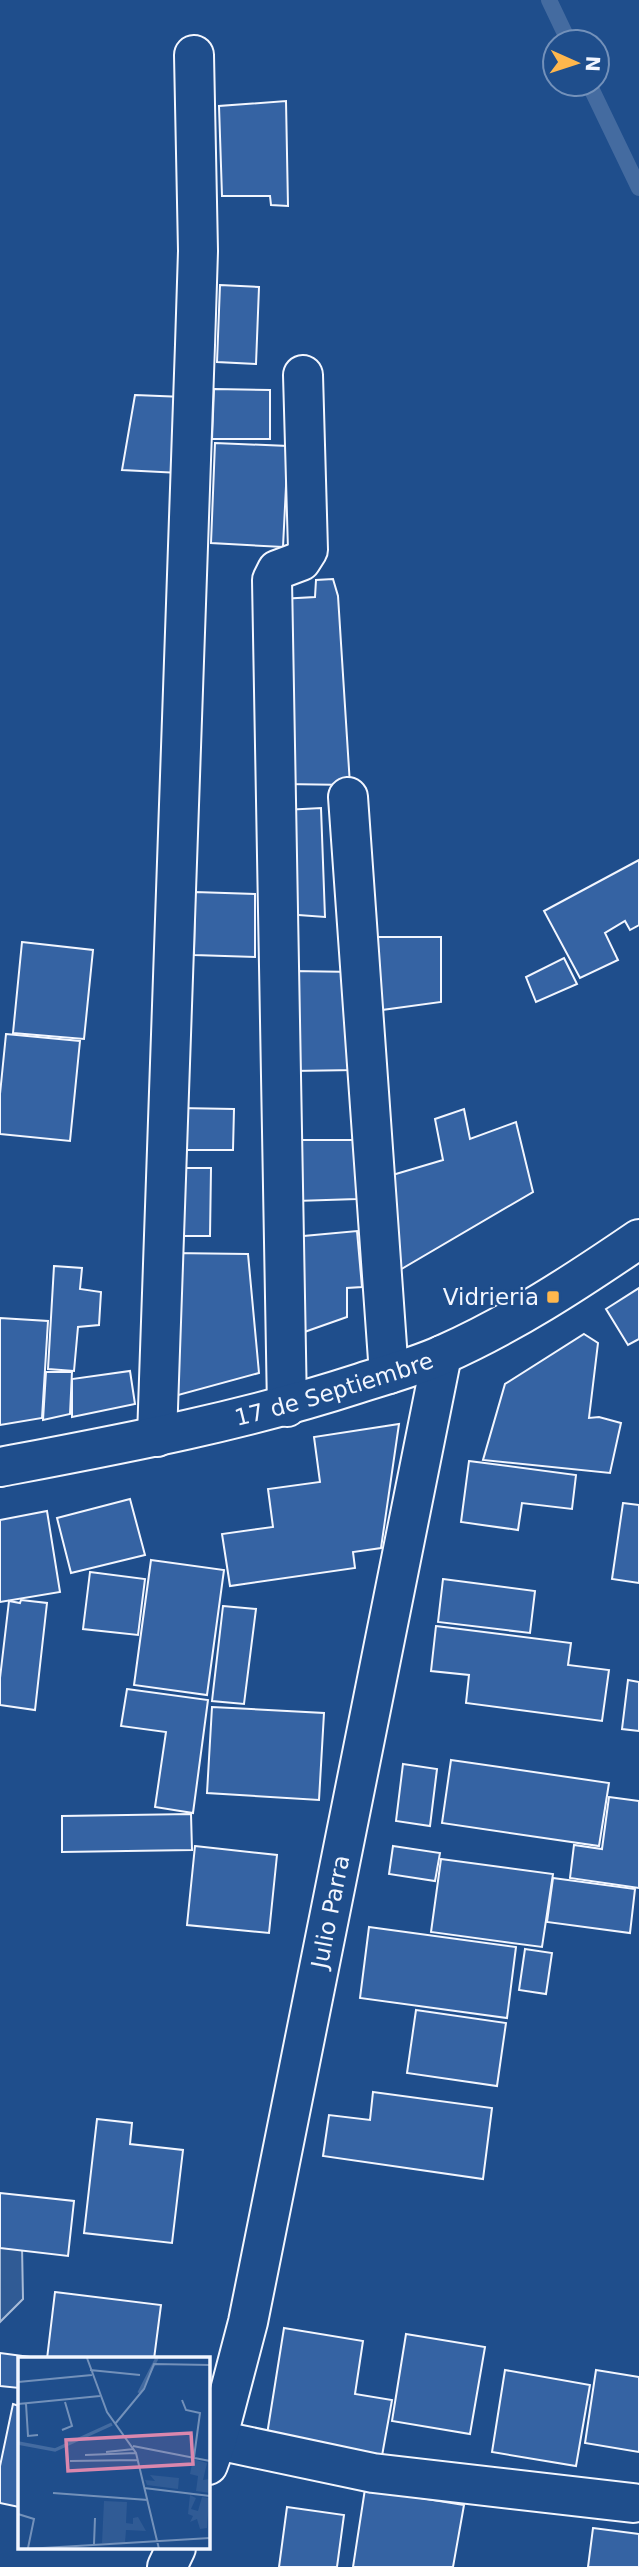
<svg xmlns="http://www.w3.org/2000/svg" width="639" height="2567" viewBox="0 0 639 2567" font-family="'DejaVu Sans',sans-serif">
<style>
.built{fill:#305b95;stroke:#a8bbd7;stroke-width:2}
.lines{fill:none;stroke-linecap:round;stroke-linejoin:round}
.stream{stroke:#446ba0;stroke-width:16}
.building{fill:#3563a3;stroke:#f2f6ff;stroke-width:2}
.minor-casing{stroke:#f2f6ff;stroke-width:42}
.tertiary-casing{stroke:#f2f6ff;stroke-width:42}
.minor{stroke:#1f4e8c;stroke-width:38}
.tertiary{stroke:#1f4e8c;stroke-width:38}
.poi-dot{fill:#ffb74d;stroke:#1f4e8c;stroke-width:2.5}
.labels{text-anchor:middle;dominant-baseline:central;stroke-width:5;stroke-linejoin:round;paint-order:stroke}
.poi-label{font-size:23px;fill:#f2f6ff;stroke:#1f4e8c;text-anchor:end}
.street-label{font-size:23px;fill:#f2f6ff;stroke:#1f4e8c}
.inset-river{fill:none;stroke:#446ba0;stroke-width:3.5}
.inset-road{fill:none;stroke:#7391ba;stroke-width:2}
.view{fill:#da87ad;fill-opacity:0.15;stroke:#da87ad;stroke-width:3.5}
.inset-edge{fill:none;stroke:#f2f6ff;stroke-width:3.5}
</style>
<rect width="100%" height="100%" fill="#1f4e8c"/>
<polygon class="built" points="0,2243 22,2246 23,2299 0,2322"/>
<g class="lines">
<g class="stream">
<polyline points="549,0 569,42"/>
<polyline points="589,84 639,188"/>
</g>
</g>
<g class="building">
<polygon points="286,101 288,206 271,205 270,196 222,196 219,106"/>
<polygon points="220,285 259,287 256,364 217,362"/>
<polygon points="214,389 270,390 270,439 212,439"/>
<polygon points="135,395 184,397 180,473 122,470"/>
<polygon points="215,443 288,446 283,547 211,543"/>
<polygon points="333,579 338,596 350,785 283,784 280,599 315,597 316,580"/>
<polygon points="321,808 325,917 285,914 284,810"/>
<polygon points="639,860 639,925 630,930 625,921 605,933 618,960 580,978 544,911"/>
<polygon points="195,892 255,894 255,957 194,955"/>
<polygon points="363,937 441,937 441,1002 367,1012"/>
<polygon points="22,942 93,950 84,1039 13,1033"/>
<polygon points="564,958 577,984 536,1002 526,977"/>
<polygon points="293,971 355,972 355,1070 292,1071"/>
<polygon points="6,1034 80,1041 70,1141 0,1134 0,1094"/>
<polygon points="179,1108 234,1109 233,1150 177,1150"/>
<polygon points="464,1109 470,1139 516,1122 533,1192 398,1271 389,1176 443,1160 435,1119"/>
<polygon points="294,1140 356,1140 357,1199 296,1201"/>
<polygon points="177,1168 211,1168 210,1236 173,1236"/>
<polygon points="357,1231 362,1287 347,1288 347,1317 293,1336 293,1237"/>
<polygon points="172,1253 248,1254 259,1373 171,1397"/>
<polygon points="54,1266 82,1268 80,1289 101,1292 99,1325 78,1327 74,1371 48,1369"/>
<polygon points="639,1288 639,1339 628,1345 606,1309"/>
<polygon points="0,1318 48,1321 42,1418 0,1425"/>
<polygon points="584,1334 598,1343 589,1418 599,1417 621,1423 610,1473 483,1460 505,1384"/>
<polygon points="130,1371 135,1404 72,1417 72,1379"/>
<polygon points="46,1372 72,1372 70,1414 43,1420"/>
<polygon points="399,1424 381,1548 353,1552 355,1568 230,1586 222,1534 273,1527 268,1489 320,1482 314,1437"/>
<polygon points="469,1461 576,1475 572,1509 522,1503 518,1530 461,1522"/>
<polygon points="130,1499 145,1555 71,1573 57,1518"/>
<polygon points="623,1503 639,1505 639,1583 612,1579"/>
<polygon points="47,1511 60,1592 0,1602 0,1520"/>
<polygon points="151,1560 224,1570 207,1695 134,1685"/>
<polygon points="90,1572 145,1579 138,1635 83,1629"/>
<polygon points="443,1579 535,1591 530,1633 438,1622"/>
<polygon points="21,1600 47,1603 35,1710 0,1705 0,1678 9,1601 20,1603"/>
<polygon points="223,1606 256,1609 244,1704 212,1701"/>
<polygon points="436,1626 571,1643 568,1665 609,1670 602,1721 466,1703 469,1675 431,1671"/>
<polygon points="628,1680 639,1682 639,1731 622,1729"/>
<polygon points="127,1689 208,1700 193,1813 155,1807 166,1732 121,1726"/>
<polygon points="212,1707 324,1713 319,1800 207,1793"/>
<polygon points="451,1760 609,1783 599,1846 442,1823"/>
<polygon points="403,1764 437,1769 430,1826 396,1821"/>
<polygon points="609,1797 639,1801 639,1888 570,1878 574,1845 602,1849"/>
<polygon points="191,1814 192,1850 62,1852 62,1816"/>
<polygon points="195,1846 277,1855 269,1933 187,1925"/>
<polygon points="393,1846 440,1853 435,1881 389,1874"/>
<polygon points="441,1859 553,1874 542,1947 431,1932"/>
<polygon points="553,1878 635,1889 630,1933 547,1922"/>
<polygon points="369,1927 516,1947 507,2018 360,1998"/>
<polygon points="525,1949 552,1953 546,1994 519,1990"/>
<polygon points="416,2010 506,2023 497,2086 407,2073"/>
<polygon points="373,2092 492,2108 483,2179 323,2156 329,2115 370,2120"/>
<polygon points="97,2119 132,2123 130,2144 183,2150 172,2243 84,2233"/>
<polygon points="0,2193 74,2201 68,2256 0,2248"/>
<polygon points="55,2292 161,2305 154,2359 47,2359"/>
<polygon points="284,2328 363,2341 355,2394 392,2400 380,2467 265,2447"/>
<polygon points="406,2334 485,2347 470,2434 392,2421"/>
<polygon points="0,2353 45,2359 19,2359 19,2388 0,2386"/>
<polygon points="505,2370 590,2385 576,2466 492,2452"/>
<polygon points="596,2370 639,2377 639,2452 585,2443"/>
<polygon points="13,2404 19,2406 19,2507 0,2503 0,2466"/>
<polygon points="365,2489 464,2505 453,2567 353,2567"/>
<polygon points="287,2507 344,2515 337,2567 279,2567"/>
<polygon points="593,2528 639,2534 639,2567 588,2567"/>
</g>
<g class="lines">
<g class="minor-casing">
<g id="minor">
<polyline points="348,797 389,1374"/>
<polyline points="287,1407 272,580 277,570 301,561 308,550 303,375"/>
<polyline points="157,1437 195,345 198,251 194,55"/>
<polyline points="217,2440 373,2473 633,2503"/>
<path id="s1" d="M 208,2465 L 217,2440 L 248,2322 L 442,1355"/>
<polyline points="167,2567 176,2548"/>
</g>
</g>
<g class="tertiary-casing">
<g id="tertiary">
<path id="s2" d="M 0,1467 C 121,1444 240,1422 357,1384 C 385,1375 415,1367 442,1355 C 512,1324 576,1282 639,1239"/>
</g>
</g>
<use href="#minor" class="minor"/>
<use href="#tertiary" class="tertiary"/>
</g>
<rect class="poi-dot" x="546" y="1290" width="14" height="14" rx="3.5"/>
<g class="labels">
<g class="poi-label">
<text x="539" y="1297">Vidrieria</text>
</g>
<g class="street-label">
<text stroke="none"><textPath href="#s2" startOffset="343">17 de Septiembre</textPath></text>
<text stroke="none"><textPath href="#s1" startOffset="567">Julio Parra</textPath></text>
</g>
</g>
<g transform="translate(18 2357)">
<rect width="192" height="192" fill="#1f4e8c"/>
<path d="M 175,102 L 189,106 L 185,123 L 192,122 L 192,136 L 178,134 L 180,119 L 172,117 ZM 132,118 L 161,121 L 160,132 L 129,128 L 127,123 L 137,124 ZM 172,138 L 178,141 L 173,152 L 180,154 L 184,140 L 191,141 L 189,171 L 182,172 L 179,162 L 172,165 L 175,159 L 170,157 ZM 86,144 L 109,145 L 108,166 L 115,167 L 115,161 L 120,160 L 128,174 L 108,173 L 107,186 L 84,186 Z" fill="#305b95"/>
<path class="inset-river" d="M 121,36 L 139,1M 0,86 L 37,93 L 94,67"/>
<path class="inset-road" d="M 69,1 L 89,55 L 118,96 L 141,192M 72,13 L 122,18M 0,25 L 74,18M 164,43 L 168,53 L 182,56 L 176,100M 0,47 L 82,39M 8,47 L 10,79 L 20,78M 97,67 L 126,32 L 136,7 L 192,8M 44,73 L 54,69 L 47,45M 115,89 L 192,104M 88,95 L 116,92M 67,98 L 118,96M 52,104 L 119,103M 126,131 L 192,139M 35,136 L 130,143M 0,157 L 16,162 L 10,191M 76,187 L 77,161M 8,192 L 192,181"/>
<path class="view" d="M 173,76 L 175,107 L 50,114 L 48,83 Z"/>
<rect width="192" height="192" class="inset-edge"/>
</g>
<g transform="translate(576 63) rotate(93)"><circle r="33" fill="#1f4e8c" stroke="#7391ba" stroke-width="2"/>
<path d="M0-5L12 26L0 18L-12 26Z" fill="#ffb74d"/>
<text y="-10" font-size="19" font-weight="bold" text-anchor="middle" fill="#f2f6ff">N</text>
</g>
</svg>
